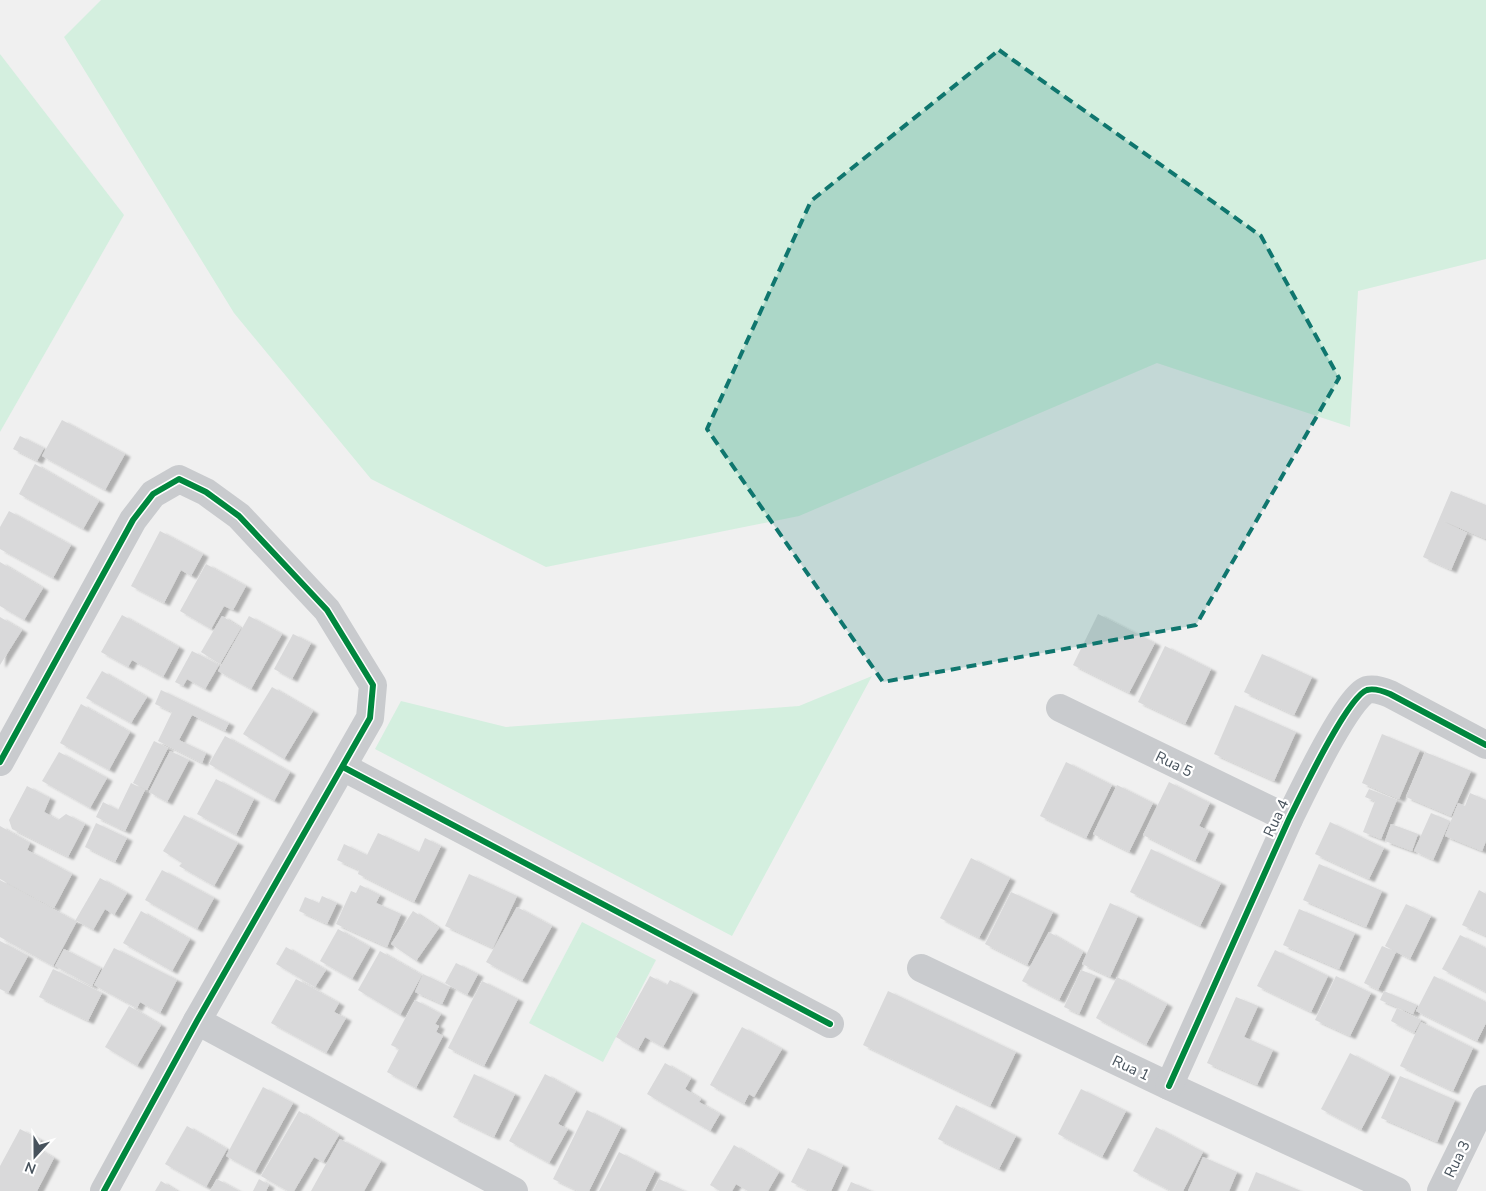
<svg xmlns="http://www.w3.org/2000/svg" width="1486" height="1191" viewBox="0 0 1486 1191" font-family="'Nunito Sans',sans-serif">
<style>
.green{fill:#d4efdf}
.building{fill:#d9d9da;filter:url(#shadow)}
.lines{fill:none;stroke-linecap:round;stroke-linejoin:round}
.minor{stroke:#c9cbce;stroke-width:28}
.cycleway-casing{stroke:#fff;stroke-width:9}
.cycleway{stroke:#00873e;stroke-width:6}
.marked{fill:#0f766e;fill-opacity:0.2;stroke:#0f766e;stroke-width:4;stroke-dasharray:10 6;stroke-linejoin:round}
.labels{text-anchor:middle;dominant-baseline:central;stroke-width:4.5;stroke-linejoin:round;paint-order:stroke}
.street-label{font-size:15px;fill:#47525c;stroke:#fff}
</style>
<defs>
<filter id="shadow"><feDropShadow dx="5.5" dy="3" stdDeviation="1" flood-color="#0004"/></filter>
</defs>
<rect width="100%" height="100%" fill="#f0f0f0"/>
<g class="green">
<polygon points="101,0 1486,0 1486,259 1358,291 1350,427 1157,363 799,516 546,567 371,479 234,313 64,37"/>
<polygon points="0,54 124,215 0,432"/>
<polygon points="872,676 732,936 375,749 401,701 506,727 799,706"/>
<polygon points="582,922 656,960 603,1062 529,1023"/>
</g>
<g class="building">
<polygon points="62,420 125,454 105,490 42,456"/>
<polygon points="20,436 44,448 37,461 13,449"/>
<polygon points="35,464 99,501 83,529 19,494"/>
<polygon points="1451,491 1486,505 1486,539 1443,521 1467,533 1451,570 1423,557"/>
<polygon points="9,511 71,545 53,578 0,549 0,527"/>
<polygon points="160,531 203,554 191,576 181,570 164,603 131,586"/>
<polygon points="0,562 43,588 24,620 0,606"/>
<polygon points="206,564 246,586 233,610 224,606 211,629 180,611"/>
<polygon points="1098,614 1155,643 1129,693 1073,665"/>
<polygon points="122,615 179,647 163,677 132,660 128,667 101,652"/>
<polygon points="222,616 241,628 220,664 201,652"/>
<polygon points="249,616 282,634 251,689 218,671"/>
<polygon points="0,617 22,630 0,665"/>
<polygon points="293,634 311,643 292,679 274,669"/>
<polygon points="1165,646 1211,669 1185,724 1138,702"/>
<polygon points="192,651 219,665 205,689 187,679 183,686 175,682"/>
<polygon points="1262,654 1312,677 1294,715 1244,692"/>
<polygon points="102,671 147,697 131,723 86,698"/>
<polygon points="272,687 313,711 284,759 243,734"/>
<polygon points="161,690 229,723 225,731 192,715 179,740 206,753 202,763 158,741 172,712 155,704"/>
<polygon points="81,704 130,732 109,770 60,743"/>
<polygon points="1235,705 1296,732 1274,781 1214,754"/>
<polygon points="1382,734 1420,750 1399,799 1362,783"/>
<polygon points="225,736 290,772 274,801 209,764"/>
<polygon points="154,741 168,748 147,790 133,783"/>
<polygon points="170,751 189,760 167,802 149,792"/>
<polygon points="59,752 107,778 90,808 42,781"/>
<polygon points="1425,752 1471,771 1451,816 1406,797"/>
<polygon points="1066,762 1112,785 1086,838 1040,816"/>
<polygon points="216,779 254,799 236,835 197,814"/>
<polygon points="1169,782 1210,803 1199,826 1209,831 1195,861 1143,835"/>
<polygon points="131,783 145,790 125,831 96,817 103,802 118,810"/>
<polygon points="1117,785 1153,803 1129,852 1093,834"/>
<polygon points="27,786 50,798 44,812 58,820 66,814 85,824 68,857 12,829 9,820"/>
<polygon points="1369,789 1397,800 1381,839 1363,832 1375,801 1365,797"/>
<polygon points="1470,793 1486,800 1486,841 1482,851 1445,836 1458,803 1465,806"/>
<polygon points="1431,813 1450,821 1433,860 1414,851"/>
<polygon points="184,815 238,843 214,886 179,866 182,863 163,851"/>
<polygon points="1330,822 1384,848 1369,879 1315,854"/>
<polygon points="96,823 127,838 115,862 85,847"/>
<polygon points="1391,824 1418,834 1412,851 1385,841"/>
<polygon points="0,826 30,843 27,850 72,874 54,908 0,879"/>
<polygon points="378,833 419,852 425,838 441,846 414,902 358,874 359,870 337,860 344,844 367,855"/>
<polygon points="1151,849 1221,883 1200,926 1130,892"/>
<polygon points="971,858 1010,878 979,938 940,918"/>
<polygon points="1319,864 1382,891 1366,927 1303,900"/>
<polygon points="162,870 214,898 197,929 145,900"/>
<polygon points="469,874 517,896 493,948 445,926"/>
<polygon points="100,878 127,893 114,915 105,909 93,930 77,921 53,966 0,937 0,880 75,921"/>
<polygon points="360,885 380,895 376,903 401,914 387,947 336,924 351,891 356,893"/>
<polygon points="1479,890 1486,894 1486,936 1462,925"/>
<polygon points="1011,892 1053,912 1027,965 985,944"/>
<polygon points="322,896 337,903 327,924 299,911 305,897 319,903"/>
<polygon points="1110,903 1138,916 1110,977 1082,964"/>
<polygon points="1406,904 1431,916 1410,959 1385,946"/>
<polygon points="517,907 552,926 522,981 486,962"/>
<polygon points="1299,909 1355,933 1339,969 1283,945"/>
<polygon points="141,911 190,939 172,971 123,943"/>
<polygon points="413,911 439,928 416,961 391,944"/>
<polygon points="338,929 370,947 352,979 320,961"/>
<polygon points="1049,932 1083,952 1059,1000 1022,981"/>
<polygon points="1460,935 1486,948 1486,992 1442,969"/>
<polygon points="0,941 28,956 8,993 0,989"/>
<polygon points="1382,946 1396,952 1378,990 1364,983"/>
<polygon points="286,947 326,970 315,987 276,964"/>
<polygon points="114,948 177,980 160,1013 140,1002 137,1008 94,985"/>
<polygon points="64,949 101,968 92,986 55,966"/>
<polygon points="1275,950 1328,976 1311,1012 1257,986"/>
<polygon points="380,951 422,975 400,1015 358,990"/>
<polygon points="456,963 478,974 467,995 445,983"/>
<polygon points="53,969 102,993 88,1021 39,997"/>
<polygon points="1081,970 1096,976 1079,1014 1064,1007"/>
<polygon points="423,974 450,987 442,1004 415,992"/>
<polygon points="650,976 667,985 670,980 693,992 663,1047 645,1037 638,1050 616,1037"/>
<polygon points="1336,976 1371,993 1350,1036 1315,1020"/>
<polygon points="1434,976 1486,1002 1486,1023 1477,1041 1416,1011"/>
<polygon points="1117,977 1167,1004 1146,1045 1096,1018"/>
<polygon points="296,979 339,1003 334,1012 346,1018 326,1053 271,1023"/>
<polygon points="482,981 518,999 484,1066 448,1048"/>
<polygon points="888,991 1016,1052 990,1106 863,1045"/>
<polygon points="1384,991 1417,1005 1413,1014 1380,1000"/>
<polygon points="1236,997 1258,1006 1244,1037 1273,1050 1257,1085 1207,1063"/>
<polygon points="415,1000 441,1014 435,1024 439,1026 436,1032 443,1036 416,1088 387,1072 399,1049 391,1045"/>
<polygon points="129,1006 161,1025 137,1066 105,1047"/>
<polygon points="1397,1008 1421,1020 1414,1033 1391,1021"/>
<polygon points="1421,1022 1473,1048 1453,1091 1400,1066"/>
<polygon points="742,1027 782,1049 754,1097 749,1094 744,1104 710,1085"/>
<polygon points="1350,1053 1390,1074 1361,1130 1321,1109"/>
<polygon points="665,1063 691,1078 685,1089 701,1099 699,1102 720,1114 710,1131 647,1094"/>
<polygon points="474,1074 515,1094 494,1137 453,1117"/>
<polygon points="545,1074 576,1091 558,1124 568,1129 549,1163 509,1141"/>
<polygon points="1400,1076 1455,1100 1437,1142 1381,1118"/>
<polygon points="263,1087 293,1103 255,1172 226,1156"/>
<polygon points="1081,1089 1126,1111 1102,1157 1058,1134"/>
<polygon points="956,1105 1016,1136 999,1169 938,1139"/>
<polygon points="587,1110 621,1127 589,1191 578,1191 553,1179"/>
<polygon points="299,1111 339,1135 323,1162 314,1157 294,1191 288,1191 261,1176"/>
<polygon points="187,1126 227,1149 206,1187 165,1164"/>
<polygon points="1156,1127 1203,1152 1183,1191 1171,1191 1133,1171"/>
<polygon points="20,1129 41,1140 37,1148 54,1158 37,1191 0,1191 0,1166"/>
<polygon points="340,1139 381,1161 364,1191 311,1191"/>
<polygon points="734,1145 779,1172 768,1191 748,1191 736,1184 732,1191 720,1191 710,1185"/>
<polygon points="808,1148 843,1165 831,1191 810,1191 791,1182"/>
<polygon points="619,1152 655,1171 645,1191 599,1191"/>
<polygon points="1203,1157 1237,1172 1229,1191 1188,1191"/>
<polygon points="1256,1172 1301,1191 1248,1191"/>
<polygon points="217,1179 239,1191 210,1191"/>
<polygon points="259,1179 269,1185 266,1191 253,1191"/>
<polygon points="659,1179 685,1191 653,1191"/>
<polygon points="161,1181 177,1191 155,1191"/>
<polygon points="851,1182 872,1191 847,1191"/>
</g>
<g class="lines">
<g class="minor">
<polyline points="1060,708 1289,819"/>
<polyline points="0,762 133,520 153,494 179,479 206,492 239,516 327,610 373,685 370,718 197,1021 104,1191"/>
<polyline points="343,767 830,1024"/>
<polyline points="921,968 1169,1086 1397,1191"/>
<polyline points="197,1021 514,1191"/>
<path d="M 1169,1086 L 1289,819 C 1300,797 1347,697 1367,690 C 1374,688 1383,691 1390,694 L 1486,745"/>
<polyline points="1441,1191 1486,1099"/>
</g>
<g class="cycleway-casing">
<g id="cycleway">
<polyline points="0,762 133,520 153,494 179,479 206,492 239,516 327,610 373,685 370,718 197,1021 104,1191"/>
<polyline points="343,767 830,1024"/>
<path d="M 1169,1086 L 1289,819 C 1300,797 1347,697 1367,690 C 1374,688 1383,691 1390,694 L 1486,745"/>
</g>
</g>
<use href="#cycleway" class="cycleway"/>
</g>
<path class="marked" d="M 999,50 L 1261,236 L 1339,378 L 1196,625 L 883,682 L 707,429 L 811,201 Z"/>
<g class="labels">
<g class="street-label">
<text transform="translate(1174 764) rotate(26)">Rua 5</text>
<text transform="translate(1276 818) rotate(-65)">Rua 4</text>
<text transform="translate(1131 1068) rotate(25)">Rua 1</text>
<text transform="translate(1457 1159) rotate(-64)">Rua 3</text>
</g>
</g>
<g transform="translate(35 1156) rotate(201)" stroke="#ffffff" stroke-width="4" paint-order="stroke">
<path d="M0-4L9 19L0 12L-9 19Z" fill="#47525c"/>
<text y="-8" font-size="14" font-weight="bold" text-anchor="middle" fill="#47525c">N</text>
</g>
</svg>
